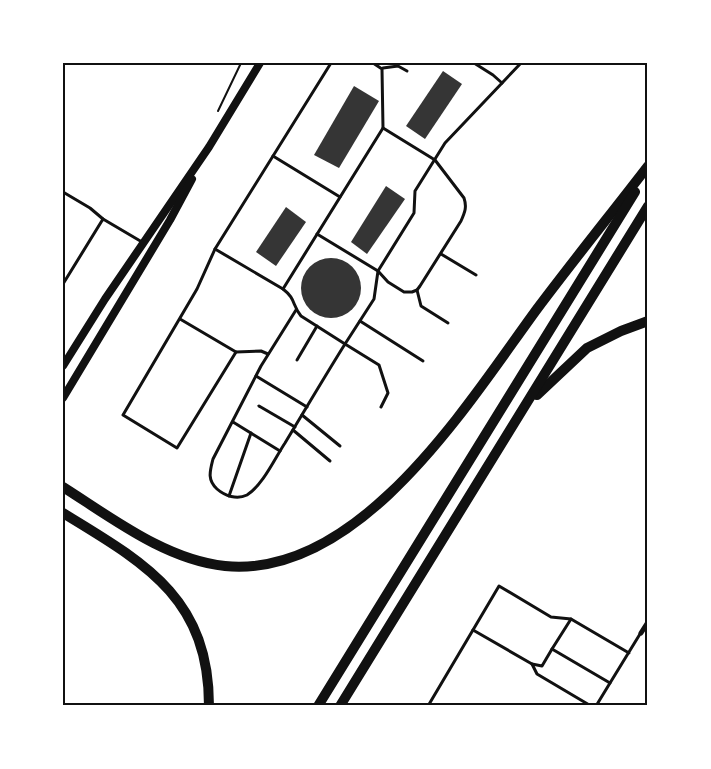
<svg xmlns="http://www.w3.org/2000/svg" width="711" height="769" viewBox="0 0 711 769" font-family="Literata,serif">
<style>
.building{fill:#353535}
.lines{fill:none;stroke-linecap:round;stroke-linejoin:round}
.path{stroke:#111;stroke-width:2}
.service{stroke:#111;stroke-width:3}
.minor{stroke:#111;stroke-width:5}
.primary{stroke:#111;stroke-width:8}
.motorway{stroke:#111;stroke-width:10}
.neatline{fill:none;stroke:#111;stroke-width:2}
</style>
<rect width="100%" height="100%" fill="#fff"/>
<g class="building">
<polygon points="443,71 462,84 425,139 406,126"/>
<polygon points="354,86 379,101 339,168 314,155"/>
<polygon points="386,186 405,199 367,254 351,242"/>
<polygon points="286,207 306,222 276,266 256,252"/>
<circle cx="331" cy="288" r="30"/>
</g>
<g class="lines">
<polyline class="path" points="218,111 241,63"/>
<g class="service">
<path d="M 331,63 L 215,249 L 283,289 C 296,299 292,305 301,316 L 345,344 L 374,299 L 378,271 L 414,213 L 415,191 L 445,143 L 521,63"/>
<polyline points="474,63 493,75 502,83"/>
<polyline points="383,68 398,66 407,71"/>
<polyline points="273,156 340,197"/>
<polyline points="63,192 90,208 103,219"/>
<path d="M 317,234 L 378,271 L 388,282 L 404,292 L 412,292 L 417,290 L 420,286 L 461,221 C 465,212 467,207 464,198 L 435,160 L 383,128 L 382,69 L 373,63"/>
<polyline points="441,254 476,275"/>
<polyline points="63,284 103,219 142,242"/>
<polyline points="283,289 383,128"/>
<polyline points="417,290 421,306 448,323"/>
<path d="M 296,310 L 261,366 L 213,459 C 210,471 207,480 217,489 C 225,496 237,500 247,495 C 263,485 275,458 285,443 C 305,410 325,376 345,344 L 379,365 L 388,393 L 381,407"/>
<polyline points="180,319 236,352 177,448 123,415 197,289 215,249"/>
<polyline points="360,321 423,361"/>
<polyline points="236,352 261,351 268,354"/>
<polyline points="297,360 317,326"/>
<polyline points="256,376 307,407"/>
<polyline points="259,406 295,427"/>
<polyline points="302,415 340,446"/>
<polyline points="233,422 280,451"/>
<polyline points="293,430 330,461"/>
<polyline points="229,496 251,433"/>
<polyline points="473,630 532,664 537,674 591,706"/>
<polyline points="629,653 571,619 552,649 610,683 640,634"/>
<polyline points="532,664 542,666 552,649"/>
<polyline points="428,706 499,586 551,617 571,619"/>
<polyline points="596,706 610,683"/>
</g>
<polyline class="minor" points="641,633 648,622"/>
<g class="primary">
<polyline points="63,366 105,299 209,147 260,63"/>
<polyline points="63,398 170,220 192,179"/>
</g>
<g class="motorway">
<polyline points="537,395 587,348 621,331 648,321"/>
<path d="M 63,487 C 112,518 166,560 225,566 C 360,579 468,403 537,309 C 573,261 611,214 648,166"/>
<path d="M 63,513 C 145,563 209,598 209,706"/>
<polyline points="318,706 635,192"/>
<polyline points="340,706 648,206"/>
</g>
</g>
<rect width="711" height="769" fill="none" stroke="#ffffff" stroke-width="129"/>
<rect x="64" y="64" width="582" height="640" class="neatline"/>
</svg>
